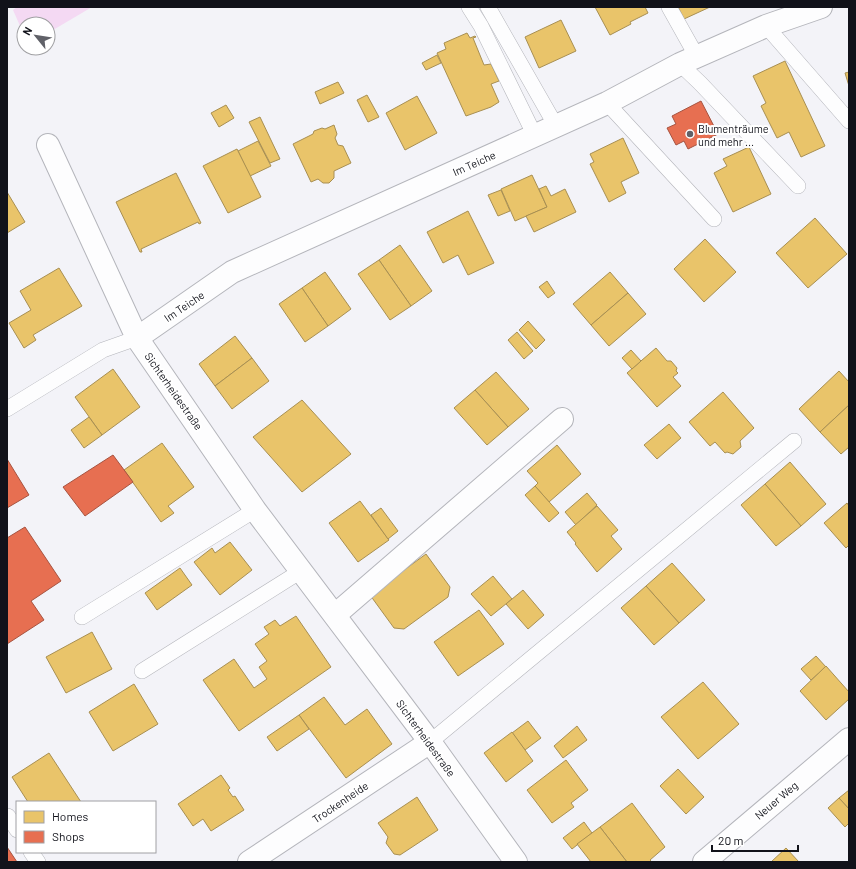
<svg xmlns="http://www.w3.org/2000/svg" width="856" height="869" viewBox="0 0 856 869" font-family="Barlow,sans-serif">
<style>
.green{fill:#f4d9f3}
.homes{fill:#e9c46a;stroke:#a88f52}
.shops{fill:#e76f51;stroke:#a75340}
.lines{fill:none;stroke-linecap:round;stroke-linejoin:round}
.lane-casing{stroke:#b4b5bb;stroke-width:16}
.street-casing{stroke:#b4b5bb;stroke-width:24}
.lane{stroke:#fdfdfe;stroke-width:15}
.street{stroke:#fdfdfe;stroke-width:22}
.poi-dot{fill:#606168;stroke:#fff;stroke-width:1.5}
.labels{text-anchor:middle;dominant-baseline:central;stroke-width:4;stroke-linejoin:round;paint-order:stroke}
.poi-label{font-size:11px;fill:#11121a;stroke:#fff;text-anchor:start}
.street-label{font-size:11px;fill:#11121a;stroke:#fff}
</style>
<rect width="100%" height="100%" fill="#f3f3f8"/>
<polygon class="green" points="17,7 92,7 48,33 48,24 24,24 24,35 13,10"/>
<g class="homes">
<polygon points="595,7 645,7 648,13 630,22 631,24 610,35"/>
<polygon points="678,7 710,7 684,19"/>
<polygon points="561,20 576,51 539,68 525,37"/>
<polygon points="467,33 470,38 475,36 476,37 473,38 484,65 491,64 499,81 491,84 499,102 491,107 466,116 437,53 446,49 444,43"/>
<polygon points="437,55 441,63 426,70 422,63"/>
<polygon points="785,61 825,146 801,157 789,132 777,138 761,106 766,103 753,76"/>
<polygon points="849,72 849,86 845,73"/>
<polygon points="338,82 344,93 320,104 315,92"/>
<polygon points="367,95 379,117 368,122 357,100"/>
<polygon points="417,96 437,133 405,150 386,113"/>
<polygon points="226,105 234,118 219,127 211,113"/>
<polygon points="260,117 280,159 270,163 249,122"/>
<polygon points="334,125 337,134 335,138 338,145 343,146 351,163 334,171 334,178 329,183 323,183 318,179 311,182 293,144 313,134 314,131 322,128 325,129"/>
<polygon points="623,138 639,173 621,182 626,193 609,202 590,164 594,162 590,154"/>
<polygon points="258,141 271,166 250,176 238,151"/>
<polygon points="749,147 771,194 733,212 714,173 727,166 723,159"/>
<polygon points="237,149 261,197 228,213 203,166"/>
<polygon points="176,173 201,223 199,224 198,222 141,249 142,252 140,252 116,202"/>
<polygon points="532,175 547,207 515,221 501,189"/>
<polygon points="546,186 551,196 565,189 576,212 534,232 526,216 547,207 539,189"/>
<polygon points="501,190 510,211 498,216 488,195"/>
<polygon points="7,192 25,222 7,233"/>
<polygon points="468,211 494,263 468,275 458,255 443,263 427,232"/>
<polygon points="815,218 847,254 808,288 776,253"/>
<polygon points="705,239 736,272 704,302 674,269"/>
<polygon points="400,245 432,291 411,306 379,260"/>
<polygon points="379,260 411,306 390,320 358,274"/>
<polygon points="59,268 82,306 33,335 36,340 24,348 9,323 31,310 20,291"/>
<polygon points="325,272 351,309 328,326 302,288"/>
<polygon points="610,272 628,293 591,325 573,304"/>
<polygon points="547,281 555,293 548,298 539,287"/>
<polygon points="302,288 328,326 305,342 279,304"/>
<polygon points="628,293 646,314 609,346 591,325"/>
<polygon points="528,321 545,340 536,349 519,330"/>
<polygon points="517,332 533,351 524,359 508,340"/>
<polygon points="235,336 252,358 215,386 199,364"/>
<polygon points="656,348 667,361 671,361 677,368 676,371 678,373 673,377 681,386 657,407 627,373"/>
<polygon points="631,350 641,361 632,369 622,358"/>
<polygon points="252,358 269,381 232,409 215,386"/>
<polygon points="113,369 140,407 102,435 75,397"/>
<polygon points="839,371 849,382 849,405 820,432 799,409"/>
<polygon points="496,372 529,409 508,427 475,390"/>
<polygon points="475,390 508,427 487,445 454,408"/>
<polygon points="723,392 754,428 740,441 741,447 733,454 727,452 725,453 715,442 710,446 689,422"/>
<polygon points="302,400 351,454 302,492 253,437"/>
<polygon points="849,405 849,447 841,454 820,432"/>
<polygon points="89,417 102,435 84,448 71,430"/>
<polygon points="669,424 681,438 657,459 644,445"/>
<polygon points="162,443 194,487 168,506 174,513 161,522 124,470"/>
<polygon points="557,445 581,474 549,502 535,486 538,483 527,471"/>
<polygon points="790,462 826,504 801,526 765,484"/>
<polygon points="765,484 801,526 776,546 741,505"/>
<polygon points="535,486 559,513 549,522 525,495"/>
<polygon points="587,493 597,505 576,525 565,512"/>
<polygon points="360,501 389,540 358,562 329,523"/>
<polygon points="847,503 849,506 849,545 846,548 824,523"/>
<polygon points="597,506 618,530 611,536 622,549 597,572 575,544 576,543 567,532"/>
<polygon points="381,508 398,531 388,539 371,515"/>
<polygon points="230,542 252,570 220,595 194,562 212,548 215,553"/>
<polygon points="426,554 450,587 448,597 404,629 394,628 370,595"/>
<polygon points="672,563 705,600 679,623 646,586"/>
<polygon points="180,568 192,585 157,610 145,593"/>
<polygon points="493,576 512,599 491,616 471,594"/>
<polygon points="646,586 679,623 654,645 621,608"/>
<polygon points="523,590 544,615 528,629 506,604"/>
<polygon points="479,610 504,644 458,676 434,642"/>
<polygon points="296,616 331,667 239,731 203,680 234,659 254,688 267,679 259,667 267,661 255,644 269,634 264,627 275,620 280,626"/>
<polygon points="92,632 112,669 66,693 46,657"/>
<polygon points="816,656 826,667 811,680 801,669"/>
<polygon points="826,666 849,692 849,699 826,720 800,691"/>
<polygon points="703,682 739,724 698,759 661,717"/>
<polygon points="134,684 158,724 113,751 89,712"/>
<polygon points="324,697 345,725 367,709 392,744 346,778 299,715"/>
<polygon points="299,715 309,729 277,751 267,737"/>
<polygon points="528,721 541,738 525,750 512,733"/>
<polygon points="577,726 587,740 563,758 554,746"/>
<polygon points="512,732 533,761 506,782 484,753"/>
<polygon points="49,753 81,802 28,802 12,777"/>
<polygon points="566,760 588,790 571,803 574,807 552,823 527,790"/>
<polygon points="678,769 704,797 686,814 660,786"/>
<polygon points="221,775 230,788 228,790 233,797 235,796 244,810 211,831 203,819 193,826 178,804"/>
<polygon points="849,790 849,809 839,798"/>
<polygon points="417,797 438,830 400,855 394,854 386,843 388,837 378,823"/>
<polygon points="839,798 849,809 849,823 845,827 828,808"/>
<polygon points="632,803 665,847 650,860 652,862 627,862 600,827"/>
<polygon points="584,822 592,833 572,849 563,838"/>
<polygon points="600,827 627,862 591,862 577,844"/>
<polygon points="786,848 799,862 771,862"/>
</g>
<g class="shops">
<polygon points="701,101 718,134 688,149 684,141 676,145 667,128 676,124 672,116"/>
<polygon points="113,455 133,482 85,516 63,487"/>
<polygon points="7,459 29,495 7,508"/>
<polygon points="25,527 61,581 31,601 44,620 7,644 7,538"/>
<polygon points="7,847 17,862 7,862"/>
</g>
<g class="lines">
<g class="lane-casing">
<g id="lane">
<polyline points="469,7 481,26 535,136"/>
<polyline points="488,7 556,126"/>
<polyline points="669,7 697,57"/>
<polyline points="766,26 849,121"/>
<polyline points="680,64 700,83 798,186"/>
<polyline points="607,103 714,219"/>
<polyline points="7,409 103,350 137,338"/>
<polyline points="82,617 255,510"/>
<polyline points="142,671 301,571"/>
<polyline points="430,742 794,441"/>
<polyline points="8,816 17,830"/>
<polyline points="31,852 38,862"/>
</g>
</g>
<g class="street-casing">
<g id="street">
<polyline points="48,145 137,338 255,510 430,742 516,862"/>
<polyline points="137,338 232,272 607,103 680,64 766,26 821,7"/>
<polyline points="335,615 562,419"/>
<polyline points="249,862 430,742"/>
<polyline points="704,862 849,739"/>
</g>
</g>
<use href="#lane" class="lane"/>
<use href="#street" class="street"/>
</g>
<circle class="poi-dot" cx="690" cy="134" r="4"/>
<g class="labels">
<g class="poi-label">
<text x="698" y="128">Blumenträume<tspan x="698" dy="13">und mehr ...</tspan></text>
</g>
<g class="street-label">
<text transform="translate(474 163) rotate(-24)">Im Teiche</text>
<text transform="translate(184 306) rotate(-34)">Im Teiche</text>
<text transform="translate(174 391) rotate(55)">Sichterheidestraße</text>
<text transform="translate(426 738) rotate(54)">Sichterheidestraße</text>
<text transform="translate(776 800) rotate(-40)">Neuer Weg</text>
<text transform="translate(340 802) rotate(-34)">Trockenheide</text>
</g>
</g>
<rect width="856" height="869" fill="none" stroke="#11121a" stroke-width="16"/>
<rect x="16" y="801" width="140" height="52" fill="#ffffff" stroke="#a0a0a3"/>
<rect x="24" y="811" width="20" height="12" fill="#e9c46a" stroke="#a0a0a3"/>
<text x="52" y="821" font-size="12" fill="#11121a">Homes</text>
<rect x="24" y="831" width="20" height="12" fill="#e76f51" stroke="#a0a0a3"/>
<text x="52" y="841" font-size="12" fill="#11121a">Shops</text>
<g transform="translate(36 36) rotate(300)"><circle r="19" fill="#ffffff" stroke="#a0a0a3"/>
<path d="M0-3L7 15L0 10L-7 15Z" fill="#606168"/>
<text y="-6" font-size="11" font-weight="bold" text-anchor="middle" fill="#11121a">N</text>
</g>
<path d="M712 845v6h86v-6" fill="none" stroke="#11121a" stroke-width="2"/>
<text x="718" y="845" font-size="12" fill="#11121a" stroke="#ffffff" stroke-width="3" paint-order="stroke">20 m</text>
</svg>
